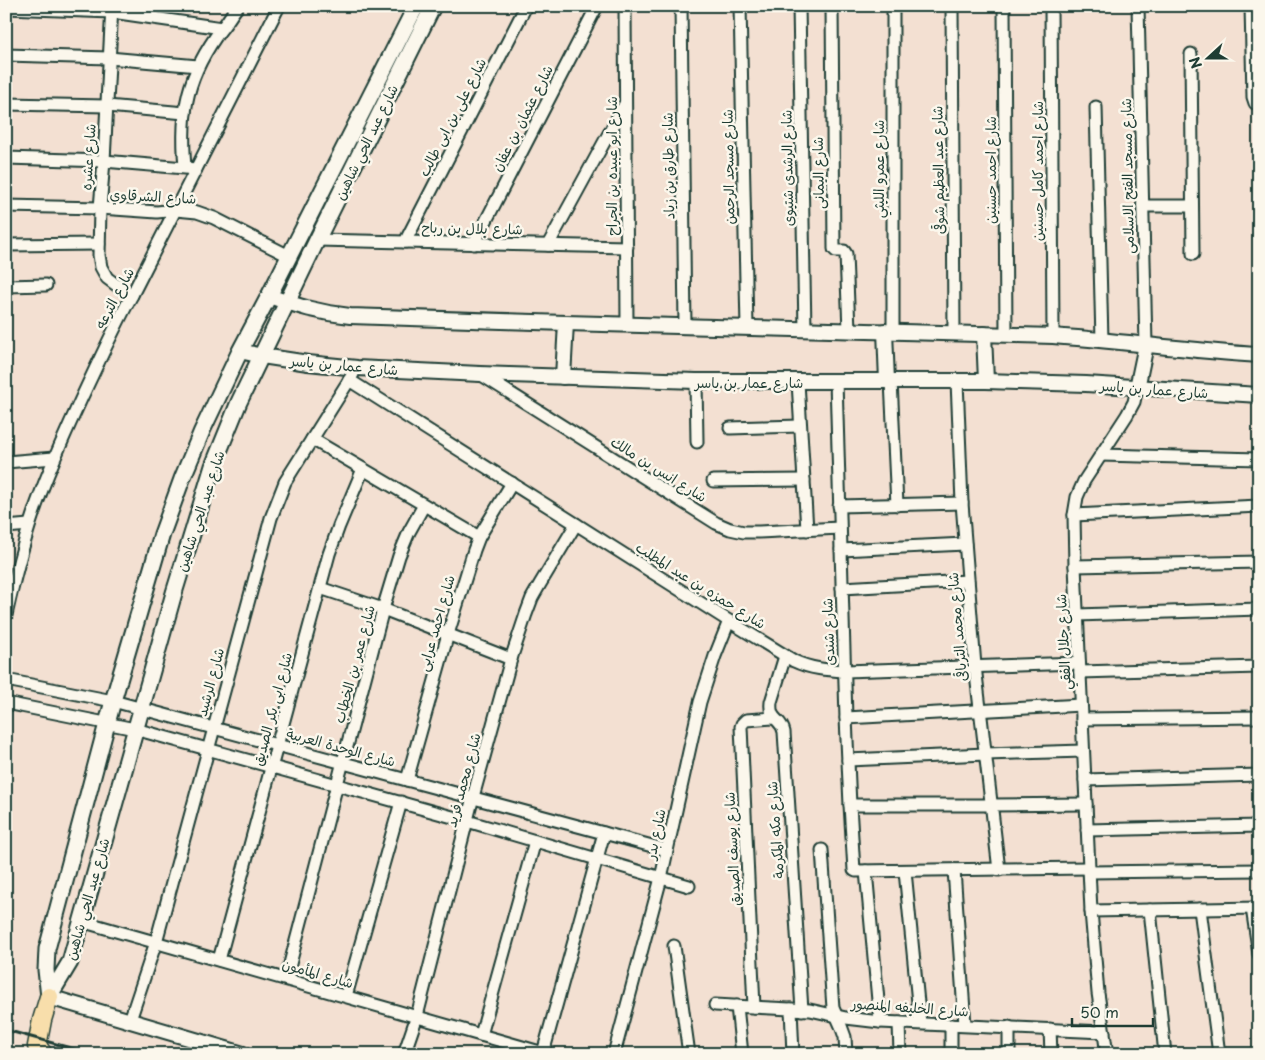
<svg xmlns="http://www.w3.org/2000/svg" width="1265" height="1060" viewBox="0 0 1265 1060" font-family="'Playpen Sans','Playpen Sans Arabic',sans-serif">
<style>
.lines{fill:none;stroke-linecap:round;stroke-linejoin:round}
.minor-casing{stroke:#1f3d34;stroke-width:15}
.tertiary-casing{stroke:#1f3d34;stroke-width:18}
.secondary-casing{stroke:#1f3d34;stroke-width:19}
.primary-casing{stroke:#1f3d34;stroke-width:21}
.minor{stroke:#fbf7ec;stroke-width:11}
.tertiary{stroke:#fbf7ec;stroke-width:14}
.secondary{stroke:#fbf7ec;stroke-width:15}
.primary{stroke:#f8deab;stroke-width:18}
.rail{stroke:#1f3d34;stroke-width:3}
.labels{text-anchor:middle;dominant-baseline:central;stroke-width:5;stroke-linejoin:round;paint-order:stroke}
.street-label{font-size:14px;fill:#1f3d34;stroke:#fbf7ec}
</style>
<rect width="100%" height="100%" fill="#f3e0d2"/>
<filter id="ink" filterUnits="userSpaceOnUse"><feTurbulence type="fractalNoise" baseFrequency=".02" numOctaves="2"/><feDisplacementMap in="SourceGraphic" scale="10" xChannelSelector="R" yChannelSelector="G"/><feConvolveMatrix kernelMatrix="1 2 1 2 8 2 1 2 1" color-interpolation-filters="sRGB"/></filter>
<g filter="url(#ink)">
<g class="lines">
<g class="minor-casing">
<g id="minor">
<polyline points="112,6 104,161 100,208 99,255 101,267 107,278 123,290 132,295"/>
<polyline points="625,6 627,325"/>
<polyline points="681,6 685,326"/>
<polyline points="740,6 747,328"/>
<polyline points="799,6 805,330"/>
<polyline points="832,6 834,249 836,251 844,251 846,254 849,330"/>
<polyline points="952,6 954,333"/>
<polyline points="1004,6 1006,335"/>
<polyline points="1051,6 1053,336"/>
<polyline points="1138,6 1146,345"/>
<polyline points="1251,6 1253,97 1255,103 1259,105"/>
<polyline points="6,8 112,12 222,28"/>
<polyline points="1191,54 1193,254"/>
<polyline points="6,55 109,58 198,66"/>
<polyline points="6,104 107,106 185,113"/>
<polyline points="1096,107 1102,340"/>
<polyline points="6,158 104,161 196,169"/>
<path d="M 185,167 C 180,110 187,75 222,28 C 228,21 232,13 238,6"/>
<polyline points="6,206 100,208 157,212 176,210 197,212 214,218 289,256"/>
<polyline points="1143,206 1192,206"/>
<polyline points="317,240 627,247"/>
<polyline points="405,242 526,6"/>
<polyline points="474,244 597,6"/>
<polyline points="6,245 99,244"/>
<polyline points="548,245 625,104"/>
<polyline points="6,286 46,285"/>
<polyline points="893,331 893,6"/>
<polyline points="480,374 716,523 730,529 744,532 759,532 840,528"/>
<path d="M 349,380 L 729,621 L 794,661 C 811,669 827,670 845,671 L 1079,663"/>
<polyline points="696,381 697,442"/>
<polyline points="836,381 846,718 850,805 854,870 856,871 1089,868"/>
<polyline points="891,381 897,505"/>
<polyline points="957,381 962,503 975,666 999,870"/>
<polyline points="798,382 807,530"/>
<polyline points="730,428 800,426"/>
<polyline points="312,439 479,537"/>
<polyline points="1101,455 1259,459"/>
<polyline points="6,462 54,458"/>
<polyline points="713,481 804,480"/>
<polyline points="839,506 962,503"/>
<polyline points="1074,515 1259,506"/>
<polyline points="6,527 29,525"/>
<polyline points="841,550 965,544"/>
<polyline points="1075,566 1259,562"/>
<polyline points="320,588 383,609 511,659"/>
<polyline points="842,588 968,581"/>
<path d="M 6,615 C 15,575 25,534 40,495 C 52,462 67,430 82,397 C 98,363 114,328 132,295 L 279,6"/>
<polyline points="1077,615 1259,609"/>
<path d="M 785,656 L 771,702 C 769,722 781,717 784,732 L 802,1010"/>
<polyline points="1080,672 1259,667"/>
<polyline points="6,680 113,701 667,850"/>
<polyline points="6,703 135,729 467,821 689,886"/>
<polyline points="846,718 1081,705"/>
<polyline points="1082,719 1259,717"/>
<polyline points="848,760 986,754 1083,751"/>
<polyline points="407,780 448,634 474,550 479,537 512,483"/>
<polyline points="1085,780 1259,775"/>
<polyline points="850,805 992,805 1086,804"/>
<polyline points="1087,830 1259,826"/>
<polyline points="822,850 833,1008 841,1026 845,1037 846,1054"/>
<polyline points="954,870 965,1025"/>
<polyline points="866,871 880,1022"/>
<polyline points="905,871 920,1023"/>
<polyline points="1089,872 1259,870"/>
<polyline points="1252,908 1259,954"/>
<polyline points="1200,909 1219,1054"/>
<polyline points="1150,910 1165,1054"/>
<polyline points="1091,911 1259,908"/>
<polyline points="81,921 547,1054"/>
<polyline points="674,946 689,1054"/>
<polyline points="219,960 329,554 339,526 363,469"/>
<polyline points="286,979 383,609 399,556 409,532 424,505"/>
<polyline points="346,996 401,802"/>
<polyline points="715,1005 810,1010 846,1018 880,1022 1104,1032"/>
<polyline points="737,1006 742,1054"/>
<polyline points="754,1007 741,727 742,724 746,720 773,718"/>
<polyline points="791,1009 793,1054"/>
<polyline points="130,1020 156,942 271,518 285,482 353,374"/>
<polyline points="899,1023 900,1054"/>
<polyline points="951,1025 951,1054"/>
<polyline points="1009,1027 1009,1054"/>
<polyline points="1050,1029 1051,1054"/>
<polyline points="481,1035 535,841"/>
<polyline points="543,1053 604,833"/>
<polyline points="404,1054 417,1016 473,797 511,659 526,614 532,598 540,584 576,524"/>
<polyline points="614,1054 661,878 700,702 715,656 729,621"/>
<polyline points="1107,1054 1098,993 1091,911 1075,566 1074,515 1077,497 1084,481 1127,415 1134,402 1137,388"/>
</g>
</g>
<g class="tertiary-casing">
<g id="tertiary">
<path d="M 269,296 C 297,306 320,313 350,316 L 566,323 L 1053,336 C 1122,341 1190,351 1259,355"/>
<polyline points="885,331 887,381"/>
<polyline points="984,334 986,381"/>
<polyline points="240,351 262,356 308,363 357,368 480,374 696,381 986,381 1086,384 1259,395"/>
<polyline points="563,377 566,323"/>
<polyline points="1137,388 1146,345"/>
<polyline points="49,997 243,1054"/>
</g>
</g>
<g class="secondary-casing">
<g id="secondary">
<polyline points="49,997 70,962 174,593 213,466 239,402 317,240 433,6"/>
<polyline points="49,997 46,970 47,949 113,701 162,534 182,479 202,431 240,351 269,296 416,6"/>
</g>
</g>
<g class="primary-casing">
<polyline id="primary" points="43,1054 37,1046 42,1020 49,997"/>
</g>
<use href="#minor" class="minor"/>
<use href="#tertiary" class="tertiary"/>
<use href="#secondary" class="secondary"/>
<use href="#primary" class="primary"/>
<polyline class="rail" points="6,1030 92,1054"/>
</g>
</g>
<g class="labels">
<g class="street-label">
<text transform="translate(452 117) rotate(-63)">شارع على بن ابى طالب</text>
<text transform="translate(522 118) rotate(-63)">شارع عثمان بن عفان</text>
<text transform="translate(366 142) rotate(-64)">شارع عبد الحي شاهين</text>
<text transform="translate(88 157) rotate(-86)">شارع عشره</text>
<text transform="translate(611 166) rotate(-90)">شارع ابو عبيده بن الجراح</text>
<text transform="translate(668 166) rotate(-91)">شارع طارق بن زياد</text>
<text transform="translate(728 167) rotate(-91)">شارع مسجد الرحمن</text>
<text transform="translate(787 168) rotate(-91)">شارع الرشدى شتيوى</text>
<text transform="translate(878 169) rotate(-90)">شارع عمرو الليثي</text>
<text transform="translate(938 170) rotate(-91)">شارع عبد العظيم شوقى</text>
<text transform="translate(990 170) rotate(-90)">شارع احمد حسنين</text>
<text transform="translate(1037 171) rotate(-90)">شارع احمد كامل حسنين</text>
<text transform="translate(818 173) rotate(-91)">شارع اليمانى</text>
<text transform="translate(1127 176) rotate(-91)">شارع مسجد الفتح الاسلامى</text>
<text transform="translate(153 196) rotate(3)">شارع الشرقاوي</text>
<text transform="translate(472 228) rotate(1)">شارع بلال بن رباح</text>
<text transform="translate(114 298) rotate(-62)">شارع الترعه</text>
<text transform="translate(344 365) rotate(5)">شارع عمار بن ياسر</text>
<text x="749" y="382">شارع عمار بن ياسر</text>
<text transform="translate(1154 389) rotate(4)">شارع عمار بن ياسر</text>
<text transform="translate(659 469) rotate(32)">شارع انس بن مالك</text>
<text transform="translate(200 511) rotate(-72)">شارع عبد الحي شاهين</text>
<text transform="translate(701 585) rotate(32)">شارع حمزه بن عبد المطلب</text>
<text transform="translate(436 623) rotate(-74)">شارع احمد عرابى</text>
<text transform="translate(957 627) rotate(-95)">شارع محمد الترياقى</text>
<text transform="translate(828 632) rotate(-92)">شارع شندى</text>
<text transform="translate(1063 642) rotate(-93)">شارع جلال الفقي</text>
<text transform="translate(354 664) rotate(-75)">شارع عمر بن الخطاب</text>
<text transform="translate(210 682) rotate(-75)">شارع الرشيد</text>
<text transform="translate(272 709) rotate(-75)">شارع ابى بكر الصديق</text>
<text transform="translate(341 747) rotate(15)">شارع الوحدة العربية</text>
<text transform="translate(463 780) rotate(-75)">شارع محمد فريد</text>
<text transform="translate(775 830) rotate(-94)">شارع مكه المكرمة</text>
<text transform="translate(655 834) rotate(-78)">شارع بدر</text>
<text transform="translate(732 849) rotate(-93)">شارع يوسف الصديق</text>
<text transform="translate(87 899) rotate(-74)">شارع عبد الحي شاهين</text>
<text transform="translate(318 973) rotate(16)">شارع المأمون</text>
<text transform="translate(910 1007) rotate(4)">شارع الخليفه المنصور</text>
</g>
</g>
<rect width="1265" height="1060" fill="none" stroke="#fbf7ec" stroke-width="25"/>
<rect x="12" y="12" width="1240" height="1035" fill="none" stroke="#1f3d34" stroke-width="2" filter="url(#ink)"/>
<g transform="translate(1208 58) rotate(249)" stroke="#fbf7ec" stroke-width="4" paint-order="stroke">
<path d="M0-4L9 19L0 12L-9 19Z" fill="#1f3d34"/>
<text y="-8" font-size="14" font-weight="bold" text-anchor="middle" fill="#1f3d34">N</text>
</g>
<path d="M1072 1018v8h81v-8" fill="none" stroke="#1f3d34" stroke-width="2.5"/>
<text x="1080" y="1018" font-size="15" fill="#1f3d34" stroke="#fbf7ec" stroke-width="4" paint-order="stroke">50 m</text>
</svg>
